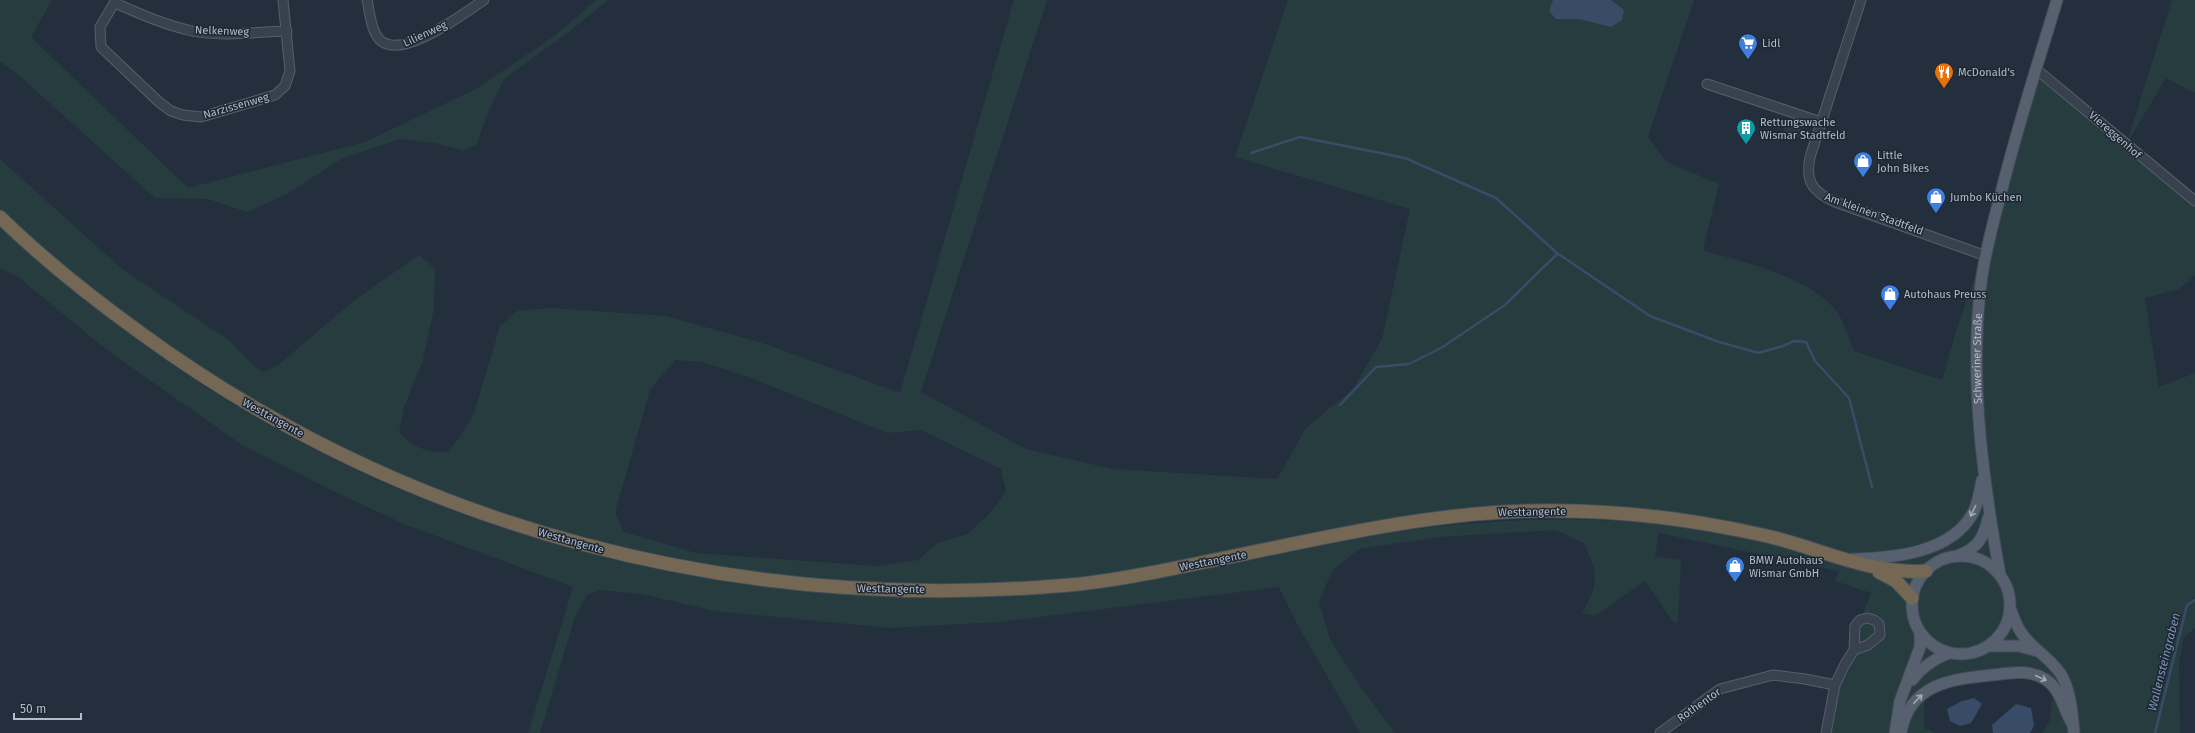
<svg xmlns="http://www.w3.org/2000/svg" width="2195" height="733" viewBox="0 0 2195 733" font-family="'Fira Sans',sans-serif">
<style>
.green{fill:#263c3f;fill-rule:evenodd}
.water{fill:#394c67}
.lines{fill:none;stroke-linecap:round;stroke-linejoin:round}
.stream{stroke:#394c67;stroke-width:2.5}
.minor-casing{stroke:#565f6c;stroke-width:11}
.major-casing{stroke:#414a57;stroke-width:13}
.highway-casing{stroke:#434c59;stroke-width:15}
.minor{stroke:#38414e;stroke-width:9}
.major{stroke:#56606e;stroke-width:11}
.highway{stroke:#746855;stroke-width:13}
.oneway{stroke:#a1aab7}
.labels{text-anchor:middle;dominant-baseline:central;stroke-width:3;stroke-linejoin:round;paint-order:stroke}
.street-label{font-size:11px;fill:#b4bcc9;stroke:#1d2633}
.poi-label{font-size:11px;fill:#b4bcc9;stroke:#1d2633;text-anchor:start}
.water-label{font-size:12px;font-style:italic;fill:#7c92b1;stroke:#1d2633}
</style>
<rect width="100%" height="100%" fill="#242f3e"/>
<g class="green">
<polygon points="0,0 52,0 31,37 188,188 365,142 478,88 554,36 596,0 608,0 570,31 504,79 486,117 477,144 464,151 436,143 400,139 341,159 287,194 247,212 208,199 155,198 22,78 0,61"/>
<path d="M 1014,0 L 1047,0 L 921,392 L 1026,449 L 1113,469 L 1277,479 L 1306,428 L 1353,389 L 1382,339 L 1410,209 L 1235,157 L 1288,0 L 1694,0 L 1648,137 L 1667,162 L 1719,184 L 1703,250 C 1742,262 1812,277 1837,312 C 1845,323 1849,339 1854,351 L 1942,380 L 1956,332 L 1981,259 L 2038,72 L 2126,145 L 2172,0 L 2195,0 L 2195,93 L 2166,78 L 2126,145 L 2195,201 L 2195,275 L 2179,289 L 2145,298 L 2159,387 L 2195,373 L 2195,628 L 2184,637 L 2179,664 L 2180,733 L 2042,733 L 2050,720 L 2053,685 L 2037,675 L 1971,677 L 1924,693 L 1924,728 L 1936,733 L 1826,733 L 1835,685 L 1871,593 L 1835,581 L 1839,571 L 1659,533 L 1655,556 L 1681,560 L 1678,621 L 1674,623 L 1645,581 L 1595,616 L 1582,613 C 1600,581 1598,576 1584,543 L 1556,530 L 1440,537 L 1359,549 L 1332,571 L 1319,602 L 1330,639 L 1355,679 L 1395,733 L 1360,733 L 1296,622 L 1279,587 L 1001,622 L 889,628 L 715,611 L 641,594 L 601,590 L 587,595 L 575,617 L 540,733 L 528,733 L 573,587 L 404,524 L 331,490 L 242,445 L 107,350 L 18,277 L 0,268 L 0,225 C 58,279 120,330 186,374 C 469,564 817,631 1152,579 C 1236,566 1319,543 1404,531 C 1489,518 1575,517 1660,523 L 1661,519 L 1500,512 L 1071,584 L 914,590 L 691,570 L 411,487 L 181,363 L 0,217 L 0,159 L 122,269 L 227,339 L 253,365 L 263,372 L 277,366 L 356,299 L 419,255 L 435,269 L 434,309 L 423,360 L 404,407 L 399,432 C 414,448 425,452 447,452 L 460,437 L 474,413 L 500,326 L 517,311 L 551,308 L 666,316 L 762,343 L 900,393 ZM 675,360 L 702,362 L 749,377 L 887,433 L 921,430 L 1001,469 L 1006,492 L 988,515 L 967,534 L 938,543 L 918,560 L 876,566 L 696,553 L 624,532 L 615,513 L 650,390 Z"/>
<polygon points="1786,124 1808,132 1805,140 1783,132"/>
</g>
<g class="water">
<polygon points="1553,0 1611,0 1624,10 1622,20 1611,27 1579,19 1556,19 1549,11"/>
<polygon points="1974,698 1982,704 1971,723 1960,726 1950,721 1947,709 1962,701"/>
<polygon points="2016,704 2031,708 2034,726 2030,733 1993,733 1992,725"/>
</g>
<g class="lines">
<g class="stream">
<polyline points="1251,153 1300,137 1405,158 1496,198 1557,253 1650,316 1719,342 1759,353 1783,346 1794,341 1806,342 1815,361 1849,398 1872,487"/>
<polyline points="1340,405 1376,367 1409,364 1441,348 1505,305 1557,254"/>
<polyline points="2155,733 2187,605 2195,600"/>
</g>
<g class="minor-casing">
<g id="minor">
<polyline points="116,0 100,27 101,47 160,103 171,111 183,115 201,117 275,95 285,86 290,71 283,0"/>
<path d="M 367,0 C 370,13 371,31 380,40 C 402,61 464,13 484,0"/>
<path d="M 1861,0 L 1810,157 C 1805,182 1813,192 1835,202 L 1986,256"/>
<path d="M 115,3 C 140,14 165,25 192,31 C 222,37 256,32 287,31"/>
<polyline points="2036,69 2195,201"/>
<polyline points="1707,84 1821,122"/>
<polyline points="1660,733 1720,689 1773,675 1805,679 1835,685"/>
<polyline points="1826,733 1835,685 1845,664 1854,650 1855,626 1860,620 1867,618 1874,620 1879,624 1880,635 1868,645 1854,650"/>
</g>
</g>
<g class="major-casing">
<g id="major">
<path d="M 1959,555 C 1978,548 1984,537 1988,518"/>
<circle cx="1961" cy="605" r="49"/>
<path d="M 1853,559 C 1894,558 1951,553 1973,513 C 1978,503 1980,491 1982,480"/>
<path id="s1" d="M 2000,575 C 1983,479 1969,381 1981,283 C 1985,251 1994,220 2002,189 C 2018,125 2038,63 2057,0"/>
<path d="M 2011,610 C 2014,619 2017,628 2023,635 C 2033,649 2050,658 2060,673 C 2071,689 2072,714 2074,733"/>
<polyline points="1989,646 2019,646 2037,651"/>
<path d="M 1912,680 C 1922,667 1934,659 1949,653"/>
<polyline points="1895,733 1900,701 1920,647 1920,633"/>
<path d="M 1901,733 C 1909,684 1951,679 1992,675 C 2010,673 2029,669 2045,679 C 2062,690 2063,710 2073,725"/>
</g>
</g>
<g class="highway-casing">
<g id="highway">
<path d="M 0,217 C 44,260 92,298 142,334 C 411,530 737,614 1069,585 C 1113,581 1157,572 1200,563 C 1300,543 1401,518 1503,512 C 1591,507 1680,516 1767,536 C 1819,548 1871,575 1926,571"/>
<polyline points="1879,572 1896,581 1912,598"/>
</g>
</g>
<use href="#minor" class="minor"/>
<use href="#major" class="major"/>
<use href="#highway" class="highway"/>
</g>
<defs><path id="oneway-shaft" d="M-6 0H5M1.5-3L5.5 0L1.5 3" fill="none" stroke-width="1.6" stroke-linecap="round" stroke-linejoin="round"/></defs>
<g class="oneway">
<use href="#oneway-shaft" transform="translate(1973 511) rotate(116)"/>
<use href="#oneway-shaft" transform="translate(2041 678) rotate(25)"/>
<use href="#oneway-shaft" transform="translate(1918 699) rotate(-46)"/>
</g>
<defs>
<g id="supermarket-pin" transform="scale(1)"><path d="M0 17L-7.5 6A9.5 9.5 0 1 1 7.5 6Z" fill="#3f7fe0" stroke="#1d2633"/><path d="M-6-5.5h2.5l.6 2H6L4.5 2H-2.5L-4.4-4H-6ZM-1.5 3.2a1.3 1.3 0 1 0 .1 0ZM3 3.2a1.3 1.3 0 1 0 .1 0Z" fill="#fff"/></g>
<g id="restaurant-pin" transform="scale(1)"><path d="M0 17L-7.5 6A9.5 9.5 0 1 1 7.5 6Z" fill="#e8710a" stroke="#1d2633"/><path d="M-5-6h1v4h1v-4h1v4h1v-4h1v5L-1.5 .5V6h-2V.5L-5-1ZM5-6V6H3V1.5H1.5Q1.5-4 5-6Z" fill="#fff"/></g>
<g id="building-pin" transform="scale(1)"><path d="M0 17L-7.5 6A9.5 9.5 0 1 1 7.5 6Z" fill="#0f9aa8" stroke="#1d2633"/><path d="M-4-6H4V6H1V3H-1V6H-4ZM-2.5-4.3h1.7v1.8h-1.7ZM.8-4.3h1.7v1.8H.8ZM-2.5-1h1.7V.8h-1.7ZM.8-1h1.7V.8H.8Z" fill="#fff"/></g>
<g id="shop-pin" transform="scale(1)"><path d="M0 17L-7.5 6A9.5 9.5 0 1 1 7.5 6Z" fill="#3f7fe0" stroke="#1d2633"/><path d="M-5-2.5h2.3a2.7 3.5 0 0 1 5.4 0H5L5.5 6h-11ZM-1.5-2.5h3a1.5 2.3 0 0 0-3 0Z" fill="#fff"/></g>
</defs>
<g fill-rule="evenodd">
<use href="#supermarket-pin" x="1748" y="43"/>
<use href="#restaurant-pin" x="1944" y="72"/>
<use href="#building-pin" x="1746" y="128"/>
<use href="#shop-pin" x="1863" y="161"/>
<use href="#shop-pin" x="1936" y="197"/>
<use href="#shop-pin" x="1890" y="294"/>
<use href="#shop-pin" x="1735" y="566"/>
</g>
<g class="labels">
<g class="street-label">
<text transform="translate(222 31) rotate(2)">Nelkenweg</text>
<text transform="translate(425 34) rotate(-25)">Lilienweg</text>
<text transform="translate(236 106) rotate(-16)">Narzissenweg</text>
<text transform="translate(2115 135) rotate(41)">Viereggenhof</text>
<text transform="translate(1874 214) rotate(20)">Am kleinen Stadtfeld</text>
<text stroke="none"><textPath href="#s1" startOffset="218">Schweriner Straße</textPath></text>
<text transform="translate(273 418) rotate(29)">Westtangente</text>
<text transform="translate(1532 512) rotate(-1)">Westtangente</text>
<text transform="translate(571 541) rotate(16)">Westtangente</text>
<text transform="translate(1213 561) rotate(-11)">Westtangente</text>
<text transform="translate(891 589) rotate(1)">Westtangente</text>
<text transform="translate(1699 705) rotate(-35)">Rothentor</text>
</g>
<g class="poi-label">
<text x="1762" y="43">Lidl</text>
<text x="1958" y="72">McDonald's</text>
<text x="1760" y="122">Rettungswache<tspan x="1760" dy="13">Wismar Stadtfeld</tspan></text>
<text x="1877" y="155">Little<tspan x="1877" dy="13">John Bikes</tspan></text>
<text x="1950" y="197">Jumbo Küchen</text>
<text x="1904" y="294">Autohaus Preuss</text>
<text x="1749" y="560">BMW Autohaus<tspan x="1749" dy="13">Wismar GmbH</tspan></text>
</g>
<g class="water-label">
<text transform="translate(2164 662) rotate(-76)">Wallensteingraben</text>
</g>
</g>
<path d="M14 713v6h67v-6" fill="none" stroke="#b4bcc9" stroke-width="2"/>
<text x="20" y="713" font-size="12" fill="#b4bcc9" stroke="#1d2633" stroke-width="3" paint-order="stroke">50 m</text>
</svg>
